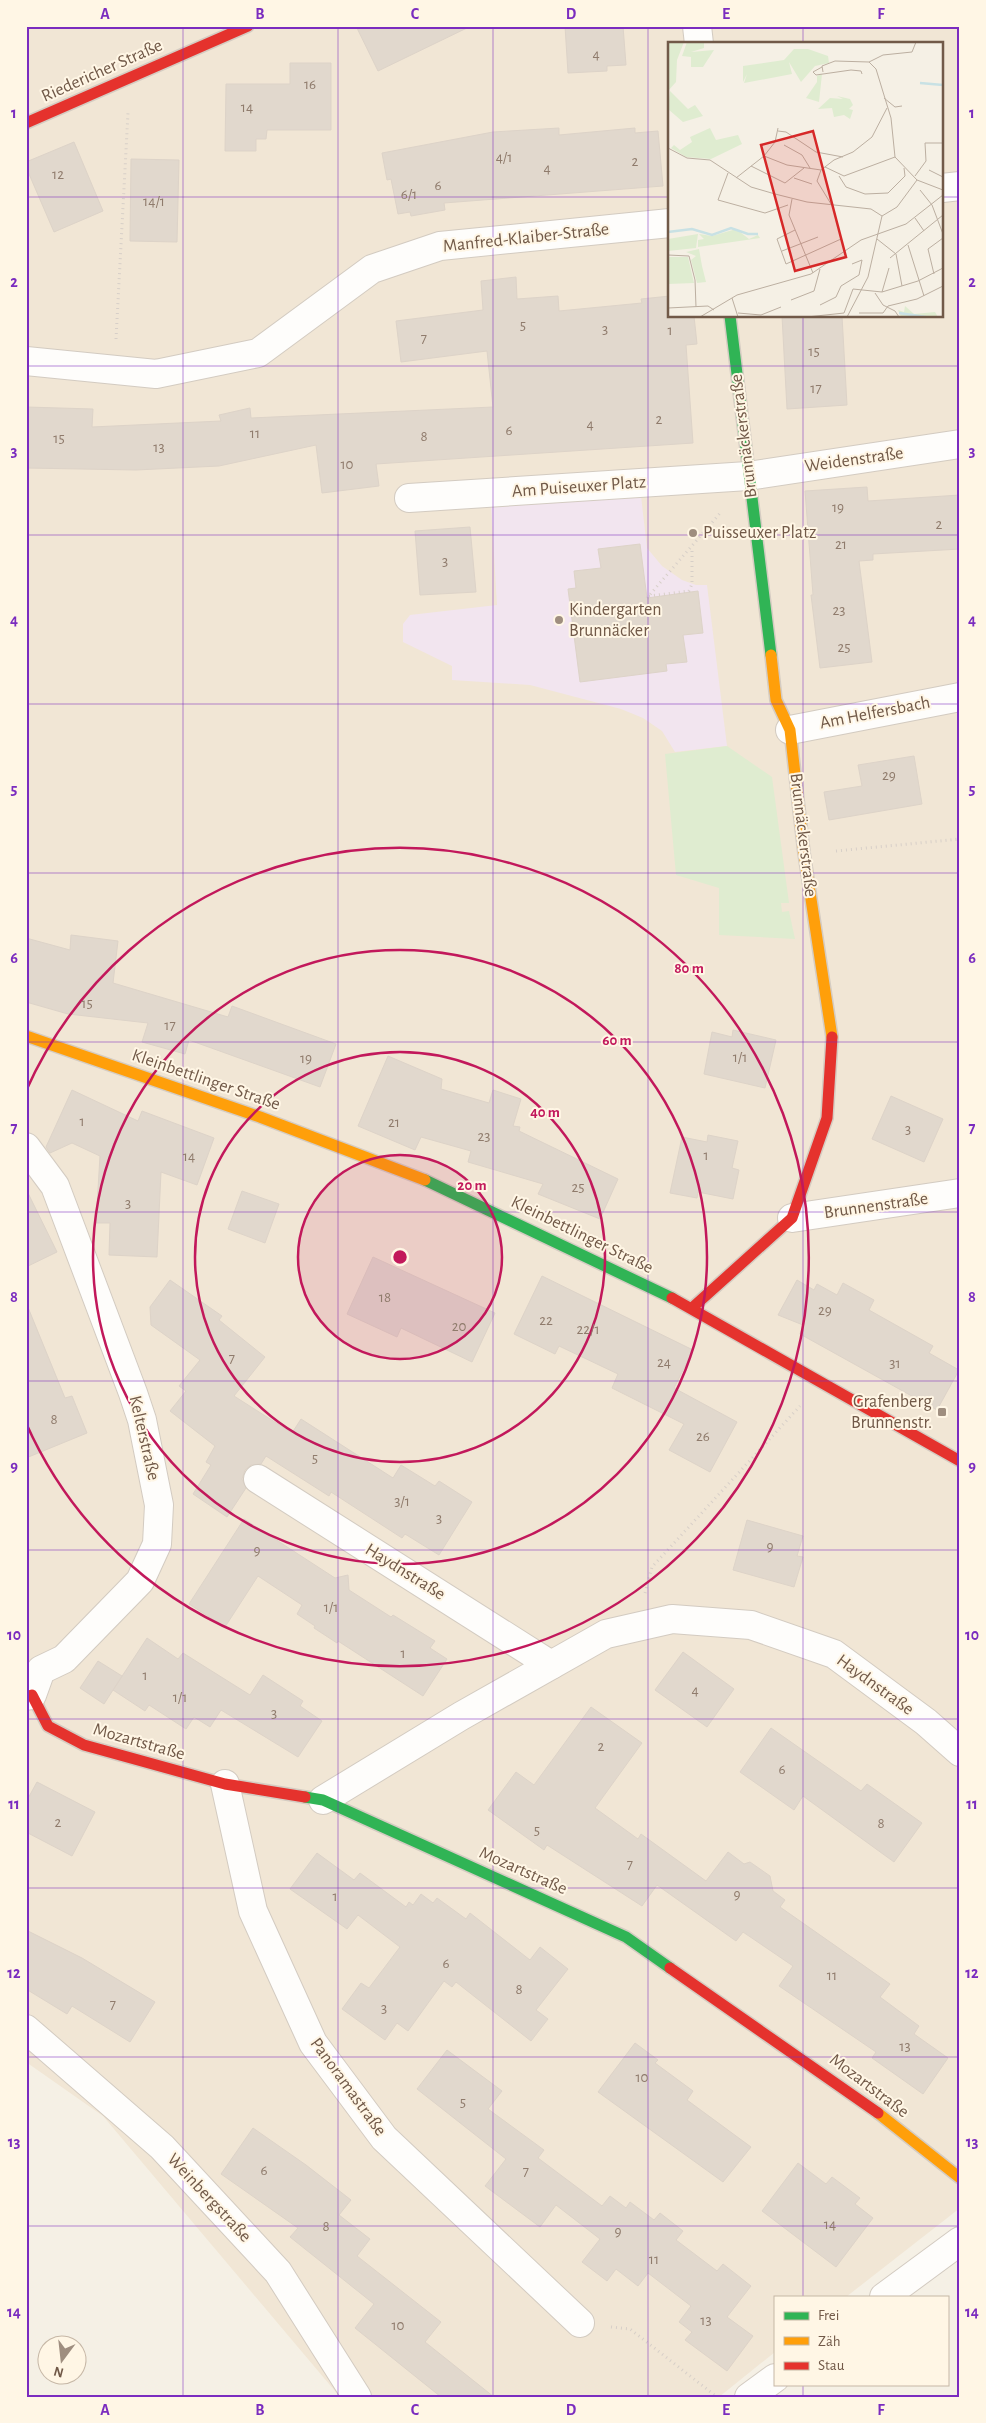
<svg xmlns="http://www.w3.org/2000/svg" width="986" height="2423" viewBox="0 0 986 2423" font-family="'Alegreya Sans',sans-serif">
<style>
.residential{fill:#f1e6d5;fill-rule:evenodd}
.education{fill:#f2e5ef}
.green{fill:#dfecd0}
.building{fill:#e1d8cd;stroke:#ddd3c8}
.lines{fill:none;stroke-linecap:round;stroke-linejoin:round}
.street-casing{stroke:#d3cbc1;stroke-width:30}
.fast-casing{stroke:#d5ccc2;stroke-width:14}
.slow-casing{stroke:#d5ccc2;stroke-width:14}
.jam-casing{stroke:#d5ccc2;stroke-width:14}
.path{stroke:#d7cfc8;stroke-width:3;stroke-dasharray:1 4;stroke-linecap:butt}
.street{stroke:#fefdfb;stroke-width:28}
.fast{stroke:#30b455;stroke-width:11}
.slow{stroke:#ff9f0a;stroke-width:11}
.jam{stroke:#e5322d;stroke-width:11}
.grid{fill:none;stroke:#7b2cbf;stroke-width:1;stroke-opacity:0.55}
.ring{fill:none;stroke:#c2185b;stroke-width:2.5}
.poi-dot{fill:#9f8e7f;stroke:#fff6e5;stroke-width:2}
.labels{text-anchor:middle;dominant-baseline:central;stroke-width:4;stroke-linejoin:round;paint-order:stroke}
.number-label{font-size:15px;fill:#8f7b6c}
.street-label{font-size:18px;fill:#715948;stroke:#fff6e5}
.poi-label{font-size:18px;fill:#715948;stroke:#fff6e5;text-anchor:start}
.inset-river{fill:none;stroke:#c8e1e4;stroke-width:2.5}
.inset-road{fill:none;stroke:#bcafa1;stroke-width:1}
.view{fill:#d62828;fill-opacity:0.15;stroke:#d62828;stroke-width:2.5}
.inset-edge{fill:none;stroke:#715948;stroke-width:2.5}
.centre{fill:#c2185b;stroke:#fff6e5;stroke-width:2.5}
.ring-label{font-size:15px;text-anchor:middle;font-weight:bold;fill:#c2185b;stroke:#fff6e5;stroke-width:4;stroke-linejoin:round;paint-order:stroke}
.neatline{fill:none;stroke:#7b2cbf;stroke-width:2}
.grid-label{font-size:16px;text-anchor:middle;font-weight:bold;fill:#7b2cbf}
</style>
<rect width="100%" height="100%" fill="#f5f0e5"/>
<path class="residential" d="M 26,26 L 960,26 L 960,2208 L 846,2297 L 775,2297 L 775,2352 L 719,2397 L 340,2397 L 103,2116 L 26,2062 ZM 670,44 L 942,44 L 942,316 L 670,316 Z"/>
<polygon class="education" points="641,496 647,548 662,566 682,580 696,585 707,585 727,746 675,752 662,731 643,718 621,709 530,685 452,680 452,666 403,642 403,624 410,615 497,605 491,505"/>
<polygon class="green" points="727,746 772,777 789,903 781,903 782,912 789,911 795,939 719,935 719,888 676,875 665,754"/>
<g class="building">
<polygon points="356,26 471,26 378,71"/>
<polygon points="565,26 623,26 626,65 607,66 607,71 568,73"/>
<polygon points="290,63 331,63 331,130 267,130 266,139 256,139 256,151 225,151 226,84 290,84"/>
<polygon points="559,128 559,135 635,128 635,133 658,131 663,186 444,203 445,210 411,216 410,212 398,214 391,179 387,180 382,153 493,132"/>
<polygon points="74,142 103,211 54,232 26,167 26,162"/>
<polygon points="131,159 179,160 177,242 130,241"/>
<polygon points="516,277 517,299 558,296 559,311 642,303 641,299 670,296 670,316 694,316 697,344 686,345 693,443 376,464 379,486 322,493 316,445 219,466 136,470 26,468 26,407 93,409 92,427 221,421 219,415 250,408 251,418 493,407 487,351 401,362 396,321 483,310 481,281"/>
<polygon points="782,316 842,316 847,405 787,409"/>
<polygon points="867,487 868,501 960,495 960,549 873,554 873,560 859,561 872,662 820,668 811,595 813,595 805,491"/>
<polygon points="470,527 476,592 420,595 415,531"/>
<polygon points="640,544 647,598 698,591 703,633 683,635 687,662 666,664 667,671 580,682 568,589 576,588 574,571 601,568 598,549"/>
<polygon points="914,756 922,804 829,820 824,792 862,786 858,765"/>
<polygon points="71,935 118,941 113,983 228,1017 232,1006 336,1044 320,1087 189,1040 185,1054 142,1042 148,1023 68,1014 26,1002 26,938 70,950"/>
<polygon points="733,1030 776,1040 765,1088 704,1074 712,1032 732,1037"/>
<polygon points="388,1056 442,1079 441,1089 489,1103 493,1090 521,1099 513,1126 520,1127 519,1131 618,1179 600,1219 538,1194 543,1184 468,1162 471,1151 421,1137 415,1150 358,1126"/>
<polygon points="72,1090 138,1121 142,1111 214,1138 197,1185 161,1172 157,1257 109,1255 110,1223 96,1223 100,1156 72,1143 50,1153 46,1147"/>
<polygon points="891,1096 943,1119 924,1162 872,1139"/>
<polygon points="708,1135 738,1141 732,1168 739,1170 733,1199 698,1192 697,1198 670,1193 682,1137 707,1142"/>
<polygon points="26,1189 57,1252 26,1267"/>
<polygon points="242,1191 279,1204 265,1243 228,1229"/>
<polygon points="373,1257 495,1313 472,1362 401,1328 397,1337 347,1314"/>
<polygon points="542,1276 693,1350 674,1388 737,1422 710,1472 669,1450 684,1424 612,1388 618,1374 559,1346 555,1354 514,1334"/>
<polygon points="170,1280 222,1316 219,1320 265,1357 234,1396 292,1433 301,1419 393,1478 401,1465 435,1486 439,1481 472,1502 439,1555 405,1534 402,1538 331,1492 329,1496 266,1456 261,1464 251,1465 245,1470 242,1479 246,1488 227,1517 193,1494 211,1465 206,1462 215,1446 170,1411 186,1391 179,1386 200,1360 151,1325 150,1307"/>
<polygon points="797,1280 814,1290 817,1284 837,1295 843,1283 874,1300 869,1310 933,1346 929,1353 959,1370 937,1410 800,1334 803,1325 778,1315"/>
<polygon points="27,1305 65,1398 72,1396 87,1433 26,1458"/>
<polygon points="244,1519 335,1578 348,1575 349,1590 391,1617 393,1615 435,1641 430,1648 447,1659 423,1696 338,1641 337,1643 314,1628 315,1626 297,1614 302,1605 258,1576 225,1627 189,1604"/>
<polygon points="747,1520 803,1536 797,1556 803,1557 794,1587 733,1570"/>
<polygon points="147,1638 178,1659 183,1653 250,1695 263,1675 303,1701 300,1706 322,1721 298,1757 221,1710 210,1727 194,1717 186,1729 149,1705 145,1711 113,1690"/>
<polygon points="683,1652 734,1689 707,1727 655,1690"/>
<polygon points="98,1661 122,1676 104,1704 80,1688"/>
<polygon points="591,1707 642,1743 595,1808 638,1839 641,1834 706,1881 728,1852 744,1864 750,1862 770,1876 773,1891 785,1900 780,1907 890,1984 880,1997 919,2026 914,2034 948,2058 923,2094 872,2058 876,2052 779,1986 793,1966 743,1932 736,1941 657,1885 642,1906 547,1845 544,1850 488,1810 516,1772 534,1785"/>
<polygon points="771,1728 861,1791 867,1784 922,1823 894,1862 803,1796 794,1810 740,1772"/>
<polygon points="37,1782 95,1812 72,1856 26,1832 26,1802"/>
<polygon points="317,1853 354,1880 360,1873 406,1907 409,1902 413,1905 421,1894 433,1903 437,1898 466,1919 470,1913 530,1960 540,1947 568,1969 536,2010 548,2019 531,2041 456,1982 452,1987 444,1981 408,2031 397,2023 385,2040 342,2009 361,1983 369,1988 400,1947 358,1915 347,1929 290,1889"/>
<polygon points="26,1930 82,1958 155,2002 130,2042 72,2006 67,2014 26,1989"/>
<polygon points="635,2043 658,2060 655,2063 693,2091 687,2100 751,2147 723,2182 598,2092"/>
<polygon points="447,2050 502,2091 488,2109 544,2150 538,2158 602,2206 610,2196 626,2208 630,2202 654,2220 660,2213 683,2231 676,2240 717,2271 723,2264 751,2286 727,2317 753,2336 727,2371 685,2340 692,2332 679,2322 691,2306 648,2273 638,2286 616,2269 607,2281 582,2262 600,2239 556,2205 540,2227 485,2186 506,2159 417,2089"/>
<polygon points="253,2128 306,2165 351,2200 339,2215 370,2239 357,2256 441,2322 425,2342 494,2397 441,2397 355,2328 374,2304 290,2237 298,2228 221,2174"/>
<polygon points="798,2163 826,2184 832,2177 860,2198 855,2204 873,2218 836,2267 762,2211"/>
</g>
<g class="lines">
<g class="street-casing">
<g id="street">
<polyline points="697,26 699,44"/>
<polyline points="942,188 960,186"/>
<polyline points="26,361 156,374 258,353 372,269 440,246 670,223"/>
<polyline points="409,498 748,476 960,444"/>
<polyline points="790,730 960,697"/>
<polyline points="26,1147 55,1186 133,1393 142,1420 159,1505 157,1544 140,1581 64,1659 41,1670 32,1695 26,1696"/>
<polyline points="792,1218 960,1193"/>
<polyline points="258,1479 551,1665"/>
<polyline points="225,1784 253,1911 313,2043 384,2138 580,2323"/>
<polyline points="323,1800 461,1716 606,1634 672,1619 751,1625 834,1654 926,1722 960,1752"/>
<polyline points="26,2029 162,2147 278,2272 357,2397"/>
<polyline points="884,2297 960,2241"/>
<polyline points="749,2397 775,2378"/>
</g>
</g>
<g class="fast-casing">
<g id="fast">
<polyline points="730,316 771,655"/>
<polyline points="425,1180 672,1298"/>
<polyline points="305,1797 323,1800 626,1937 670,1968"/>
</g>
</g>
<g class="slow-casing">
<g id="slow">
<polyline points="771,655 776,700 790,730 804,853 832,1037"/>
<polyline points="26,1036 260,1117 425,1180"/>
<polyline points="878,2113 960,2178"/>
</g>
</g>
<g class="jam-casing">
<g id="jam">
<polyline points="26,123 248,26"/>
<polyline points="672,1298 960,1461"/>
<polyline points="692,1308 792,1218 827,1118 832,1037"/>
<polyline points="32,1695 48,1726 84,1745 225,1784 305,1797"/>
<polyline points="670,1968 878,2113"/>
</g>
</g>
<g class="path">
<polyline points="116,339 128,113"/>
<polyline points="649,596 689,591 692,584 692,548"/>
<polyline points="647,598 721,512"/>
<polyline points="836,851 960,839"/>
<polyline points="645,1593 652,1567 800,1406"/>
<polyline points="611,2327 630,2329 717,2397"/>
</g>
<use href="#street" class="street"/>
<use href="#fast" class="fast"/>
<use href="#slow" class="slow"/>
<use href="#jam" class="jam"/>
</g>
<path class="grid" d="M 183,26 L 183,2397M 338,26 L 338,2397M 493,26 L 493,2397M 648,26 L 648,2397M 803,26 L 803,44M 26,197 L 670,197M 942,197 L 960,197M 803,316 L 803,2297M 26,366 L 960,366M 26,535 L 960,535M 26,704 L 960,704M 26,873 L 960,873M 26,1042 L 960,1042M 26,1212 L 960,1212M 26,1381 L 960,1381M 26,1550 L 960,1550M 26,1719 L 960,1719M 26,1888 L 960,1888M 26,2057 L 960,2057M 26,2226 L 960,2226M 803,2384 L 803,2397"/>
<circle cx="400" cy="1257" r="102" fill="#c2185b" fill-opacity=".12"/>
<g class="ring">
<circle cx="400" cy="1257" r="102"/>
<circle cx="400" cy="1257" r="205"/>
<circle cx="400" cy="1257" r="307"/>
<path d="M26 1091A409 409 0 1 1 26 1423"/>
</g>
<g class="poi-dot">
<circle cx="693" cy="533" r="5"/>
<circle cx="559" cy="620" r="5"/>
<rect x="937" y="1407" width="10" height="10" rx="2.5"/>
</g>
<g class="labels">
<g class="number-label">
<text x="596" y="54">4</text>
<text x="310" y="84">16</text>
<text x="247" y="107">14</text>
<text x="504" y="157">4/1</text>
<text x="635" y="161">2</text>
<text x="547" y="168">4</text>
<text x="58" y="174">12</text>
<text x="438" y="185">6</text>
<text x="409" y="194">6/1</text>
<text x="154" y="201">14/1</text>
<text x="523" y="325">5</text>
<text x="605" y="329">3</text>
<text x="670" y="330">1</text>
<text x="424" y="338">7</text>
<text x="814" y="351">15</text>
<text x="816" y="388">17</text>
<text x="659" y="419">2</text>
<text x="590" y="424">4</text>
<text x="509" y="430">6</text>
<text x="255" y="433">11</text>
<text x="424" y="436">8</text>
<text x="59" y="438">15</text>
<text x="159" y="447">13</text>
<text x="347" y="464">10</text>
<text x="838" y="507">19</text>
<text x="939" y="524">2</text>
<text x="841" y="544">21</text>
<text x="445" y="561">3</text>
<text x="839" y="610">23</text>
<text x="844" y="647">25</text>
<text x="889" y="775">29</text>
<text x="87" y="1003">15</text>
<text x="170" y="1025">17</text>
<text x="740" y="1057">1/1</text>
<text x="306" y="1058">19</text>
<text x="82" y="1121">1</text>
<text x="394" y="1122">21</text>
<text x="908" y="1129">3</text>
<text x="484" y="1136">23</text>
<text x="706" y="1155">1</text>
<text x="189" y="1156">14</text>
<text x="578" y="1187">25</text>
<text x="128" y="1203">3</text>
<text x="385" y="1297">18</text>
<text x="825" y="1310">29</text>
<text x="546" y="1320">22</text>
<text x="459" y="1326">20</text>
<text x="588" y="1329">22/1</text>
<text x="232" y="1358">7</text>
<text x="664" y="1362">24</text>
<text x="895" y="1363">31</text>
<text x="54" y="1419">8</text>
<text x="703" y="1436">26</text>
<text x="315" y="1458">5</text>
<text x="402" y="1501">3/1</text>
<text x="439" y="1518">3</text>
<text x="770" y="1546">9</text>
<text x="257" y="1550">9</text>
<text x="331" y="1607">1/1</text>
<text x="403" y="1653">1</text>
<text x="145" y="1675">1</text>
<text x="695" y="1690">4</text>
<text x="180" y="1697">1/1</text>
<text x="274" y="1713">3</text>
<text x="601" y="1746">2</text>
<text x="782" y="1769">6</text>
<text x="58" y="1822">2</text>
<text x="881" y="1823">8</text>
<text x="537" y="1830">5</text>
<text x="630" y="1864">7</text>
<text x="737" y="1894">9</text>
<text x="335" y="1896">1</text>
<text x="446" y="1963">6</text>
<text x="832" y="1975">11</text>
<text x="519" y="1989">8</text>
<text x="113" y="2004">7</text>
<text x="384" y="2008">3</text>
<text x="905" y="2046">13</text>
<text x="642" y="2077">10</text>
<text x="463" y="2102">5</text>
<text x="264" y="2170">6</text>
<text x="526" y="2171">7</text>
<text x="830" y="2224">14</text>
<text x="326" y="2226">8</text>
<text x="618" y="2231">9</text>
<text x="654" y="2259">11</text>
<text x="706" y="2320">13</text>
<text x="398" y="2325">10</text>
</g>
<g class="street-label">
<text transform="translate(102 71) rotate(-24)">Riedericher Straße</text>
<text transform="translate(526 238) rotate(-6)">Manfred-Klaiber-Straße</text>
<text transform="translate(744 436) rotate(-97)">Brunnäckerstraße</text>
<text transform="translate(854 460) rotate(-8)">Weidenstraße</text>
<text transform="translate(579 487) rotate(-4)">Am Puiseuxer Platz</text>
<text transform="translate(875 713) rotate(-11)">Am Helfersbach</text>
<text transform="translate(803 835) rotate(83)">Brunnäckerstraße</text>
<text transform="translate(206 1080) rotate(19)">Kleinbettlinger Straße</text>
<text transform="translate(876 1206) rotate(-8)">Brunnenstraße</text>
<text transform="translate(582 1235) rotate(26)">Kleinbettlinger Straße</text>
<text transform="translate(144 1438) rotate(77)">Kelterstraße</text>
<text transform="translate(405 1572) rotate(32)">Haydnstraße</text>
<text transform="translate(875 1685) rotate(36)">Haydnstraße</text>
<text transform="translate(139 1742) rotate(16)">Mozartstraße</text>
<text transform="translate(523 1871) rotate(24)">Mozartstraße</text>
<text transform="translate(869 2086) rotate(37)">Mozartstraße</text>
<text transform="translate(348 2087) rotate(54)">Panoramastraße</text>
<text transform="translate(209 2198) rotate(47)">Weinbergstraße</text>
</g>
<g class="poi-label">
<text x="703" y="533">Puisseuxer Platz</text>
<text x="569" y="610">Kindergarten<tspan x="569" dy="21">Brunnäcker</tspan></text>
<text x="932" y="1402" text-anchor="end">Grafenberg<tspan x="932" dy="21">Brunnenstr.</tspan></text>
</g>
</g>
<g transform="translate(668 42)">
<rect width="275" height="275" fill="#f5f0e5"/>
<path d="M 0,0 L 16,0 L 9,18 L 8,40 L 0,49 ZM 19,0 L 36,0 L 36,6 L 23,10 L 46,8 L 35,25 L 23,25 L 23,15 L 14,14 ZM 126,7 L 140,7 L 160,14 L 161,21 L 147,24 L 133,40 L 121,20 L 124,32 L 76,41 L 79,32 L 75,40 L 75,24 L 116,18 ZM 154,32 L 151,60 L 138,56 L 149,40 L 149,34 ZM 2,49 L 20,67 L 27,63 L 35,74 L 15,80 L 0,67 ZM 169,54 L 182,57 L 185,63 L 181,67 L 185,68 L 182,77 L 176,73 L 166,75 L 164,66 L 150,67 L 162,56 L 175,57 ZM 42,86 L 48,98 L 70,93 L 74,102 L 43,117 L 18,115 L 3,106 L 6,103 L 12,108 L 24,100 L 22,95 ZM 68,187 L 81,197 L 90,193 L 92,196 L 30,205 L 30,198 L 36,197 L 31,192 L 44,194 ZM 30,192 L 28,206 L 0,209 L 0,197 ZM 31,207 L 34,224 L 38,240 L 29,241 L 23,218 L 28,214 L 18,210 ZM 0,215 L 20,215 L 26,241 L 0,242 ZM 237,264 L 246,272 L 267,270 L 270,275 L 233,275 L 230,268 L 236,270 Z" fill="#dfecd0"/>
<path class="inset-river" d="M 252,41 L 275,43M 0,190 L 24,187 L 44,193 L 63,186 L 80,192 L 90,192M 231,271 L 258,275"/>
<path class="inset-road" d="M 201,20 L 208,27 L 223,76 L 227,115 L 249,138M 154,25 L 145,30 L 148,33 L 183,28 L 193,29 L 194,32M 155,30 L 154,24 L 167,19 L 201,20 L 215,13 L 244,10 L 248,0M 216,56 L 227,65 L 234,64M 110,89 L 118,90 L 148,110 L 175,115M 116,103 L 134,113 L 142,126M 0,106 L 19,116 L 42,118 L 83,145 L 107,152 L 139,160 L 203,167 L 214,174M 96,114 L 119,123 L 153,128M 83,124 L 117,141 L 136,126M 157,125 L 176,134 L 227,115M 261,128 L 275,135M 60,131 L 50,158 L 97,171 L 120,163M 171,134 L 178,145 L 197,152 L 220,151 L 237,134 L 236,126M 247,134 L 258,119 L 257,101 L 275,101M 68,136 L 96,114 L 107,100 L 110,86M 126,136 L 144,142M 249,138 L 275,148M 252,148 L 264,163 L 275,192M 124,157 L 121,173 L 145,231M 163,162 L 149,139 L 153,128 L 166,118 L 185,110 L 204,95 L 219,66M 214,174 L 229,165 L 249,138M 247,176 L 256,189M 127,188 L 109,197 L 118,222 L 173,197M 209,197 L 228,212 L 234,244M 240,203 L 256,254M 114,209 L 150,195M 0,213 L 21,214 L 27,238 L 28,265M 222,216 L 275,173M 266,232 L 260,207 L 275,196M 214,250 L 221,226M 207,251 L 215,263 L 227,269 L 231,275M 64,256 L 70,275M 123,258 L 146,249 L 152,227M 152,263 L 168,255 L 173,244 L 191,233 L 194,218 L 184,222M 0,266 L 40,264 L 46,268M 70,271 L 93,273 L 113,265M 191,271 L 215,271 L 220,264 L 249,257 L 275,244M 32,275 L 69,253 L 143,232 L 193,198 L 238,182 L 275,153M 139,275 L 176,271 L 185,247 L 214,250 L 250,239 L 275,226M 179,275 L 200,235 L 214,174"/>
<path class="view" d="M 145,89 L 178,215 L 127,229 L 93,103 Z"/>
<rect width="275" height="275" class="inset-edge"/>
</g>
<circle cx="400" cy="1257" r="8" class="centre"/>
<g class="ring-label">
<text x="689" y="973">80 m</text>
<text x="617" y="1045">60 m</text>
<text x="545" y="1117">40 m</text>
<text x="472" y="1190">20 m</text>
</g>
<rect width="986" height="2423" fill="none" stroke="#fff6e5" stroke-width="55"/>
<rect x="774" y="2296" width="175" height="90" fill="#fff6e5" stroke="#c6b7a6"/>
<rect x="784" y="2312" width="25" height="8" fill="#30b455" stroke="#c6b7a6"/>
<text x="818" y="2320" font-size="15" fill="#715948">Frei</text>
<rect x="784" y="2337" width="25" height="8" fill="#ff9f0a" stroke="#c6b7a6"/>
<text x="818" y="2346" font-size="15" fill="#715948">Zäh</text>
<rect x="784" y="2362" width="25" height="8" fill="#e5322d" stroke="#c6b7a6"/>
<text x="818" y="2370" font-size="15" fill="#715948">Stau</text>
<g transform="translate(62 2360) rotate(195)"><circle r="24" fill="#fff6e5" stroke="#c6b7a6"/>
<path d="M0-4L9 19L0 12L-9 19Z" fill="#9f8e7f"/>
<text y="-8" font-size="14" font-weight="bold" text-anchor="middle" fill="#715948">N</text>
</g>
<rect x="28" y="28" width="930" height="2368" class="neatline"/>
<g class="grid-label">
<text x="105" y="19">A</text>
<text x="260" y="19">B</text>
<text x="415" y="19">C</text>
<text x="571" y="19">D</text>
<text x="726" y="19">E</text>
<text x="881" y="19">F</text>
<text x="14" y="118">1</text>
<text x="972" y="118">1</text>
<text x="14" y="287">2</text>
<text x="972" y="287">2</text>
<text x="14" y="456">3</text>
<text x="972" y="456">3</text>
<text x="14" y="625">4</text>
<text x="972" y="625">4</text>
<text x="14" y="794">5</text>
<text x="972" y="794">5</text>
<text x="14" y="963">6</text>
<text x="972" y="963">6</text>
<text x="14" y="1133">7</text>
<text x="972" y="1133">7</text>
<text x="14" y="1302">8</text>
<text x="972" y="1302">8</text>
<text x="14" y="1471">9</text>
<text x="972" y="1471">9</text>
<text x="14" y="1640">10</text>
<text x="972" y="1640">10</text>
<text x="14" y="1809">11</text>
<text x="972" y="1809">11</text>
<text x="14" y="1978">12</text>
<text x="972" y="1978">12</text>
<text x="14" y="2147">13</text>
<text x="972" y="2147">13</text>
<text x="14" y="2317">14</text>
<text x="972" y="2317">14</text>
<text x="105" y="2415">A</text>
<text x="260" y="2415">B</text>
<text x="415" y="2415">C</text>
<text x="571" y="2415">D</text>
<text x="726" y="2415">E</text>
<text x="881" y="2415">F</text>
</g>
</svg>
